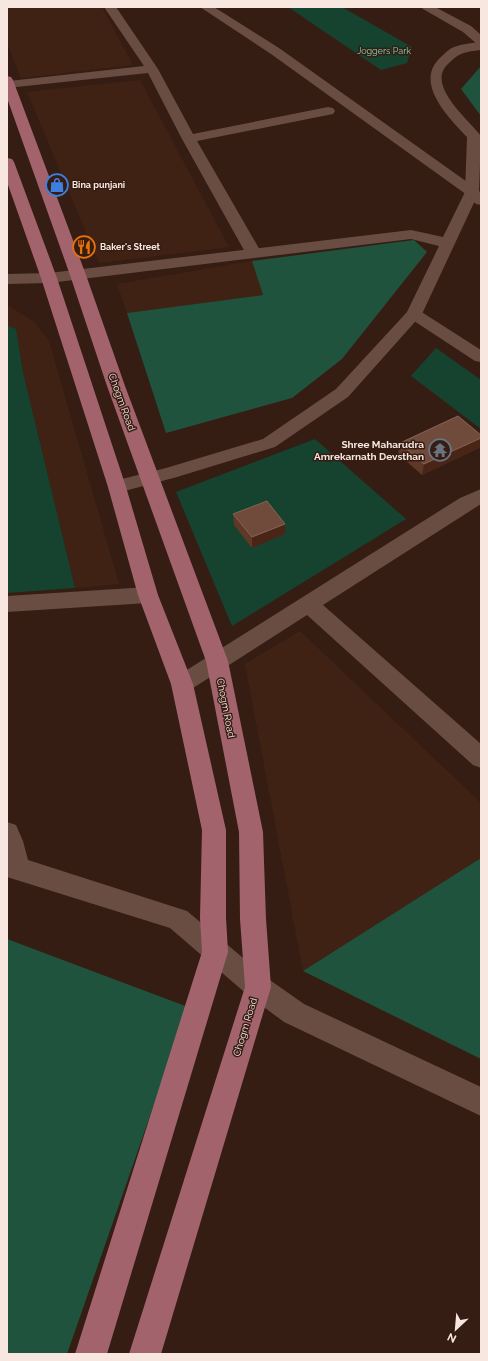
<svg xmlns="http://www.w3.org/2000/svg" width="488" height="1361" viewBox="0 0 488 1361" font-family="Raleway,sans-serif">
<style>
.built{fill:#402215}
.green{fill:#154330}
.forest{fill:#20533e}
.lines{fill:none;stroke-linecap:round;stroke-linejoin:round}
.minor{fill:#694d42;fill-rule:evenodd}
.tertiary{fill:#694d42;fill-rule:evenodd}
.primary{fill:#a3636c;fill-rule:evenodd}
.wall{fill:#5f3828}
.shaded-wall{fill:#482517}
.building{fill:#704b3c;stroke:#856355}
.labels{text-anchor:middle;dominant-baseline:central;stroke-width:3;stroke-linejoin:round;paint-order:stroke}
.far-park-label{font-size:9px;fill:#85d5b0;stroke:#351d13}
.far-poi-label{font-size:9px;font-weight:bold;fill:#f8e7e0;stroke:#351d13;text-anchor:start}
.street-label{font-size:10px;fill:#f8e7e0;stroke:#351d13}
.poi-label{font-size:10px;font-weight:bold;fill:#f8e7e0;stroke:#351d13;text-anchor:end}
</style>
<rect width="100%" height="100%" fill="#351d13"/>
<g class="built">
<polygon points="7,7 102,7 133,65 21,78 7,43"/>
<polygon points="140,80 229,247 99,263 27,92"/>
<polygon points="252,261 263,295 127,313 117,284"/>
<polygon points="7,305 33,321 49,341 119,584 75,588 23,372 16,329 7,325"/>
<polygon points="300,631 481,803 481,858 303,971 245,664"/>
</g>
<g class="green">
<polygon points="288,7 342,7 412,47 407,63 381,70"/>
<polygon points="7,325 16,329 23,372 75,588 7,593"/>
<polygon points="436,348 481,380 481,429 411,376"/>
<polygon points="315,439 406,519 232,626 176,492"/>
</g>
<g class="forest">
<polygon points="481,66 481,116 461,89"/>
<polygon points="414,240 427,252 342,359 292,398 166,433 127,313 263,295 252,261"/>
<polygon points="481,858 481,1059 303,971"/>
<polygon points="7,939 188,1007 67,1354 7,1354"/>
</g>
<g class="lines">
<g class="minor">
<polygon points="104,7 116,7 158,69 193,134 328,107 333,108 335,111 333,114 328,115 197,141 261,252 258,255 253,257 248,255 245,252 182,139 148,73 7,88 7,82 9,81 144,66"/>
<polygon points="200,7 214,7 279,48 477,189 481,193 481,205 476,204 467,195 271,54"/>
<polygon points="421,7 435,7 471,26 481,35 481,45 477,44 463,32 423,9"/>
<polygon points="414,309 420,311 481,350 481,362 475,361 408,317 406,314 408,311"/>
<polygon points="481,489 481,504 323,605 481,744 481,768 473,765 307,615 190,690 182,693 174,690 171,684 174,678 460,498"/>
<polygon points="148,587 155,590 158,595 155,600 148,603 7,612 7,596"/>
<polygon points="7,822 16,825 23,841 28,860 187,911 267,978 304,1004 481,1087 481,1116 284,1022 249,996 170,928 7,877"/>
</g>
<path class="tertiary" d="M 481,42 L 481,50 C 465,52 460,52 448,64 C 425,85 470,121 481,136 L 479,192 L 422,314 L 348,397 L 275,447 L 177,477 L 117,493 L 110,492 L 108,487 L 110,482 L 166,468 L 263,439 L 336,389 L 407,312 L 439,246 L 411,239 L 49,283 L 7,284 L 7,274 L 49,273 L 411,230 L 443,237 L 465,192 L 467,137 C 448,117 413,82 441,57 C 445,53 449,49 454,47 C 462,44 472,43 481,42 Z"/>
<g class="primary">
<polygon points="7,76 11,77 13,80 86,275 125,386 228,661 263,832 266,919 271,987 161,1354 129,1354 245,987 240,919 239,832 206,661 107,386 70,275 7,98"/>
<polygon points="7,158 12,159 14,162 57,278 126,487 158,595 193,684 226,830 226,918 228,952 107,1354 75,1354 202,952 200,918 202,830 171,684 138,595 108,487 41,278 7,182"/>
</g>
</g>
<g class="wall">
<polygon points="400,443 481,447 422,475 398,454"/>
<polygon points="233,514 285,524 285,534 252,548 234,525"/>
</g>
<g class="shaded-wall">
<polygon points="481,438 481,447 422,475 424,464"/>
<polygon points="285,524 285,534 252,548 252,537"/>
</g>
<g class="building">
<polygon points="458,416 481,435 481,438 424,464 400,443"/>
<polygon points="267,501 285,524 252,537 233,514"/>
</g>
<defs>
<g id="shop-ring" transform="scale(1.15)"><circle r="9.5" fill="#351d13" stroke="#3f7fe0" stroke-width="1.5"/><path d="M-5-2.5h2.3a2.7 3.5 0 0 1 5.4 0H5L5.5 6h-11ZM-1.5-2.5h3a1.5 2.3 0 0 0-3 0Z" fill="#3f7fe0"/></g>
<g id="restaurant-ring" transform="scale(1.15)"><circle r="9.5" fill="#351d13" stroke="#e8710a" stroke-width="1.5"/><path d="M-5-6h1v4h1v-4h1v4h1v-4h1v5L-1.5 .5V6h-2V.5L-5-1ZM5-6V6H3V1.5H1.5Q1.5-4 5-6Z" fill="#e8710a"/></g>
<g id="temple-ring" transform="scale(1.15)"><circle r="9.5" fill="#351d13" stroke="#6b7280" stroke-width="1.5"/><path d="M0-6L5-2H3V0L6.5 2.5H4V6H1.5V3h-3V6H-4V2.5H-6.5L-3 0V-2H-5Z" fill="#6b7280"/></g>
</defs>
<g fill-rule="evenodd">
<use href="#shop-ring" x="57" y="185"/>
<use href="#restaurant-ring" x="84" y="247"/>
<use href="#temple-ring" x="440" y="450"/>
</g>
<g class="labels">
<g class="far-park-label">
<text x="384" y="51">Joggers Park</text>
</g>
<g class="far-poi-label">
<text x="72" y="185">Bina punjani</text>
<text x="100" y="247">Baker's Street</text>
</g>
<g class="street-label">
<text transform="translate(122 402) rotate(70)">Chogm Road</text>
<text transform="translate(226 708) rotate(79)">Chogm Road</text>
<text transform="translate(245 1027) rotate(-73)">Chogm Road</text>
</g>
<g class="poi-label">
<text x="424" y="444">Shree Maharudra<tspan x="424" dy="12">Amrekarnath Devsthan</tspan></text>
</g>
</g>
<rect width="488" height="1361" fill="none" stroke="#f8e7e0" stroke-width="16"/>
<g transform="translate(456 1329) rotate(206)" stroke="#351d13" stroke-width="3" paint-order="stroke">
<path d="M0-3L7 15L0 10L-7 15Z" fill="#f8e7e0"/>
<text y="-6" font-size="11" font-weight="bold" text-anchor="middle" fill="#f8e7e0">N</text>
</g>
</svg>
